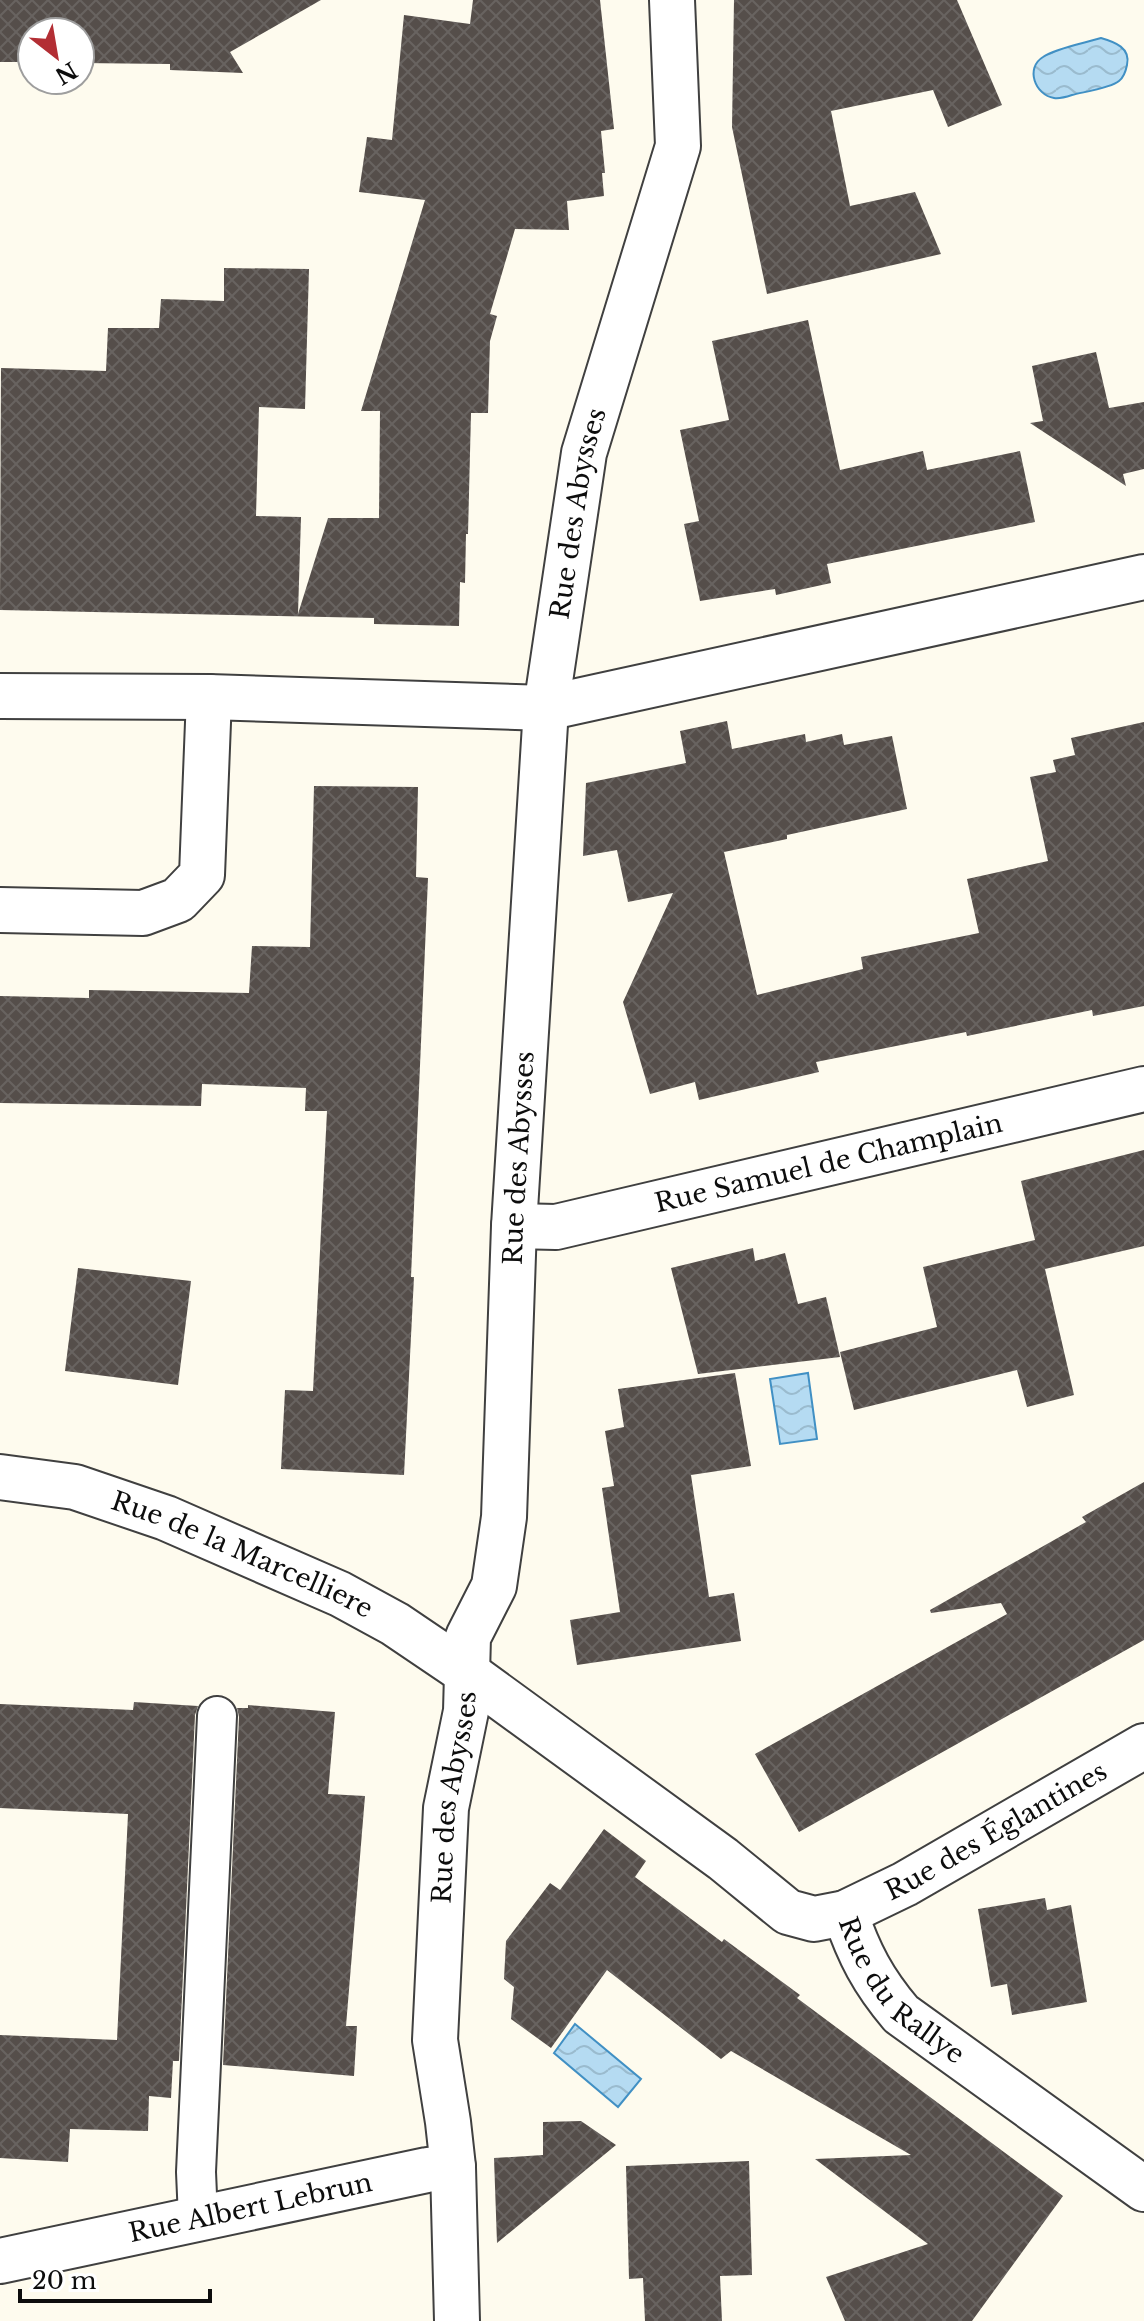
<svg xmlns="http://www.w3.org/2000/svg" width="1144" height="2321" viewBox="0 0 1144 2321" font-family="'Libre Baskerville',serif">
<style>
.water{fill:url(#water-waves);stroke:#4190c4;stroke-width:2}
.building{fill:url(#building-cross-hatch)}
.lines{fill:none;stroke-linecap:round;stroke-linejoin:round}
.lane-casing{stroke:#404040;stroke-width:42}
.street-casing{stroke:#404040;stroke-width:48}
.lane{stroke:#fff;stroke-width:38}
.street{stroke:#fff;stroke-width:44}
.labels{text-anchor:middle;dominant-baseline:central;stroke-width:8;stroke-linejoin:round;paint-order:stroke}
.street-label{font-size:26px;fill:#0d0d0d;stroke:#fff}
</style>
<defs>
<pattern id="water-waves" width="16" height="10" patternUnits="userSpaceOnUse" patternTransform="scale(2)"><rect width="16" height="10" fill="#b5dbf2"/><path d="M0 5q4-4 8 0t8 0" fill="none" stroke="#9abbce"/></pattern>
<pattern id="building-cross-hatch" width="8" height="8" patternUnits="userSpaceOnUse" patternTransform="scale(2)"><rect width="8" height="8" fill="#554e4a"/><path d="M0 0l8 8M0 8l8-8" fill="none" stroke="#686360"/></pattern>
</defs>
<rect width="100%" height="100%" fill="#fefbee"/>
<g class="water">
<path d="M 1101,38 C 1115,42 1131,48 1127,65 C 1126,70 1123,78 1119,81 C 1111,88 1083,92 1072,95 C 1066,97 1060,99 1054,98 C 1035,95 1025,68 1043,57 C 1056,48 1085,43 1101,38 Z"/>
<polygon points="808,1373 817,1439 780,1444 770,1379"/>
<polygon points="575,2024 641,2079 618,2107 554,2053"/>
</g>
<g class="building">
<polygon points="0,0 321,0 230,52 243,73 170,70 170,64 80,63 80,32 32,32 32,62 0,62"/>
<polygon points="473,0 600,0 614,129 601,131 605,173 602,173 604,196 567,201 569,230 515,229 490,314 497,316 490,341 488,413 471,413 468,534 466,534 465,583 460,582 459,626 374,624 374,618 0,610 1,368 106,371 108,328 159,328 161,299 224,301 224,268 309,269 305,409 259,407 256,516 301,517 298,614 328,518 379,518 380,411 361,411 425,200 359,192 367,137 392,140 404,15 470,24"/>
<polygon points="734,0 957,0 1002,105 948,127 933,90 831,111 850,206 915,192 941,254 767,294 732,127"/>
<polygon points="808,320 840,470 923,451 927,470 1020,451 1035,522 827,564 831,583 776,595 775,589 700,601 684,524 699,521 680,430 729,420 712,341"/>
<polygon points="1096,352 1109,408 1144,402 1144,469 1123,474 1126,486 1030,423 1043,421 1032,366"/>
<polygon points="727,721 732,749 805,734 806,742 842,734 844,745 892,736 907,809 787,835 787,839 724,852 757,995 863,969 861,957 979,933 967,879 1048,861 1030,777 1056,772 1053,760 1075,755 1071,738 1144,722 1144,1006 1093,1016 1092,1010 967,1036 966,1032 816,1062 819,1072 699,1100 695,1082 650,1094 623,1002 673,893 628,902 617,850 583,856 586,783 686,763 680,731"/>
<polygon points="314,786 418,787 416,877 428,878 411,1277 414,1277 404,1475 281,1469 285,1390 313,1391 327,1111 305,1111 306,1088 202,1084 201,1106 0,1103 0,996 89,998 89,990 249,993 252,946 310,947"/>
<polygon points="1144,1150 1144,1246 1045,1269 1074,1395 1027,1407 1017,1370 854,1410 840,1352 937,1327 923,1267 1035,1240 1021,1181"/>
<polygon points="753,1248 755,1261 785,1253 798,1304 826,1297 840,1357 698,1374 671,1268"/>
<polygon points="78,1268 191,1281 178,1385 65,1371"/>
<polygon points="735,1373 751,1466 691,1475 709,1597 734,1593 741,1641 577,1665 570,1620 620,1612 602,1488 614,1486 605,1431 624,1427 618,1389"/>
<polygon points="1144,1482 1144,1640 799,1832 755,1754 1007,1614 1001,1603 931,1613 930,1610 1086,1522 1082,1517"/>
<polygon points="134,1702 198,1706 195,1715 179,2061 173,2061 171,2098 149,2096 148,2131 70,2129 68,2162 0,2158 0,2035 117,2040 128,1814 0,1808 0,1704 133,1710"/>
<polygon points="248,1705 335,1712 328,1794 365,1796 346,2026 357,2026 354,2076 223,2065 239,1717 237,1708 248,1708"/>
<polygon points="604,1829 646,1861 635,1877 722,1942 724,1939 800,1995 797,1998 1063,2196 972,2321 845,2321 826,2277 928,2244 815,2159 911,2155 731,2051 721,2059 607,1970 551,2048 511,2019 514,1987 504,1979 506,1941 550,1883 560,1890"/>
<polygon points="1045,1898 1047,1910 1071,1905 1087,2002 1012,2015 1007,1984 991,1987 978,1909"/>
<polygon points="581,2121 616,2145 497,2243 494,2158 543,2155 543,2122"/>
<polygon points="749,2161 752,2275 720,2276 722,2321 645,2321 643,2278 629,2279 626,2166"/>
</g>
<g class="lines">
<g class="lane-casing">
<polyline id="lane" points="198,2218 196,2172 217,1716"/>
</g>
<g class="street-casing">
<g id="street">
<polyline points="0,696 209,697 546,708 1144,577"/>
<polyline points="0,910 143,913 178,900 202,875 209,697"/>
<path id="s1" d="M 514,1226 L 556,1227 L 1144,1089"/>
<path id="s2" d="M 0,1477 L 75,1487 L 166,1518 L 340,1594 L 395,1624 L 466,1672 L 723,1859 L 788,1912 L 814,1919 L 845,1913 L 905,1884 L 1144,1746"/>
<path id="s3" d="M 845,1913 C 859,1954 873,1981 901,2014 L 1144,2189"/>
<path id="s4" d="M 0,2261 L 427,2170 L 453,2167"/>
<path id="s5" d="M 457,2321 L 453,2167 L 448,2122 L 435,2040 L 446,1808 L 466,1711 L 468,1637 L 494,1586 L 504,1517 L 514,1226 L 546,708 L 584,453 L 678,146 L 672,0"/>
</g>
</g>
<use href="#lane" class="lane"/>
<use href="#street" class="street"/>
</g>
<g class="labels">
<g class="street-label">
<text stroke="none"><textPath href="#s5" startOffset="1822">Rue des Abysses</textPath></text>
<text stroke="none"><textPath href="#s5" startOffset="1174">Rue des Abysses</textPath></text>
<text stroke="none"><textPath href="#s1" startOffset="322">Rue Samuel de Champlain</textPath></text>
<text stroke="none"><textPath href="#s2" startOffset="256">Rue de la Marcelliere</textPath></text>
<text stroke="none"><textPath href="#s5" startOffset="526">Rue des Abysses</textPath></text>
<text stroke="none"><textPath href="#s2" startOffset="1142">Rue des Églantines</textPath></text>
<text stroke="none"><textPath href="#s3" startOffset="98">Rue du Rallye</textPath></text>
<text stroke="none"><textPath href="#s4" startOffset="256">Rue Albert Lebrun</textPath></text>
</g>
</g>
<g transform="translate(56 56) rotate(149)"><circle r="38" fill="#ffffff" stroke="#9e9e9e" stroke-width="2"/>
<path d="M0-6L14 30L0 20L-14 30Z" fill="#b32e34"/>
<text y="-12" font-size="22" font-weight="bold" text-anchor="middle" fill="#0d0d0d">N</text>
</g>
<path d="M20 2289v12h190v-12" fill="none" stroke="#0d0d0d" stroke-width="4"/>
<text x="32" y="2289" font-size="24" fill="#0d0d0d" stroke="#ffffff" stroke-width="6" paint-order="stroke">20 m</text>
</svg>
